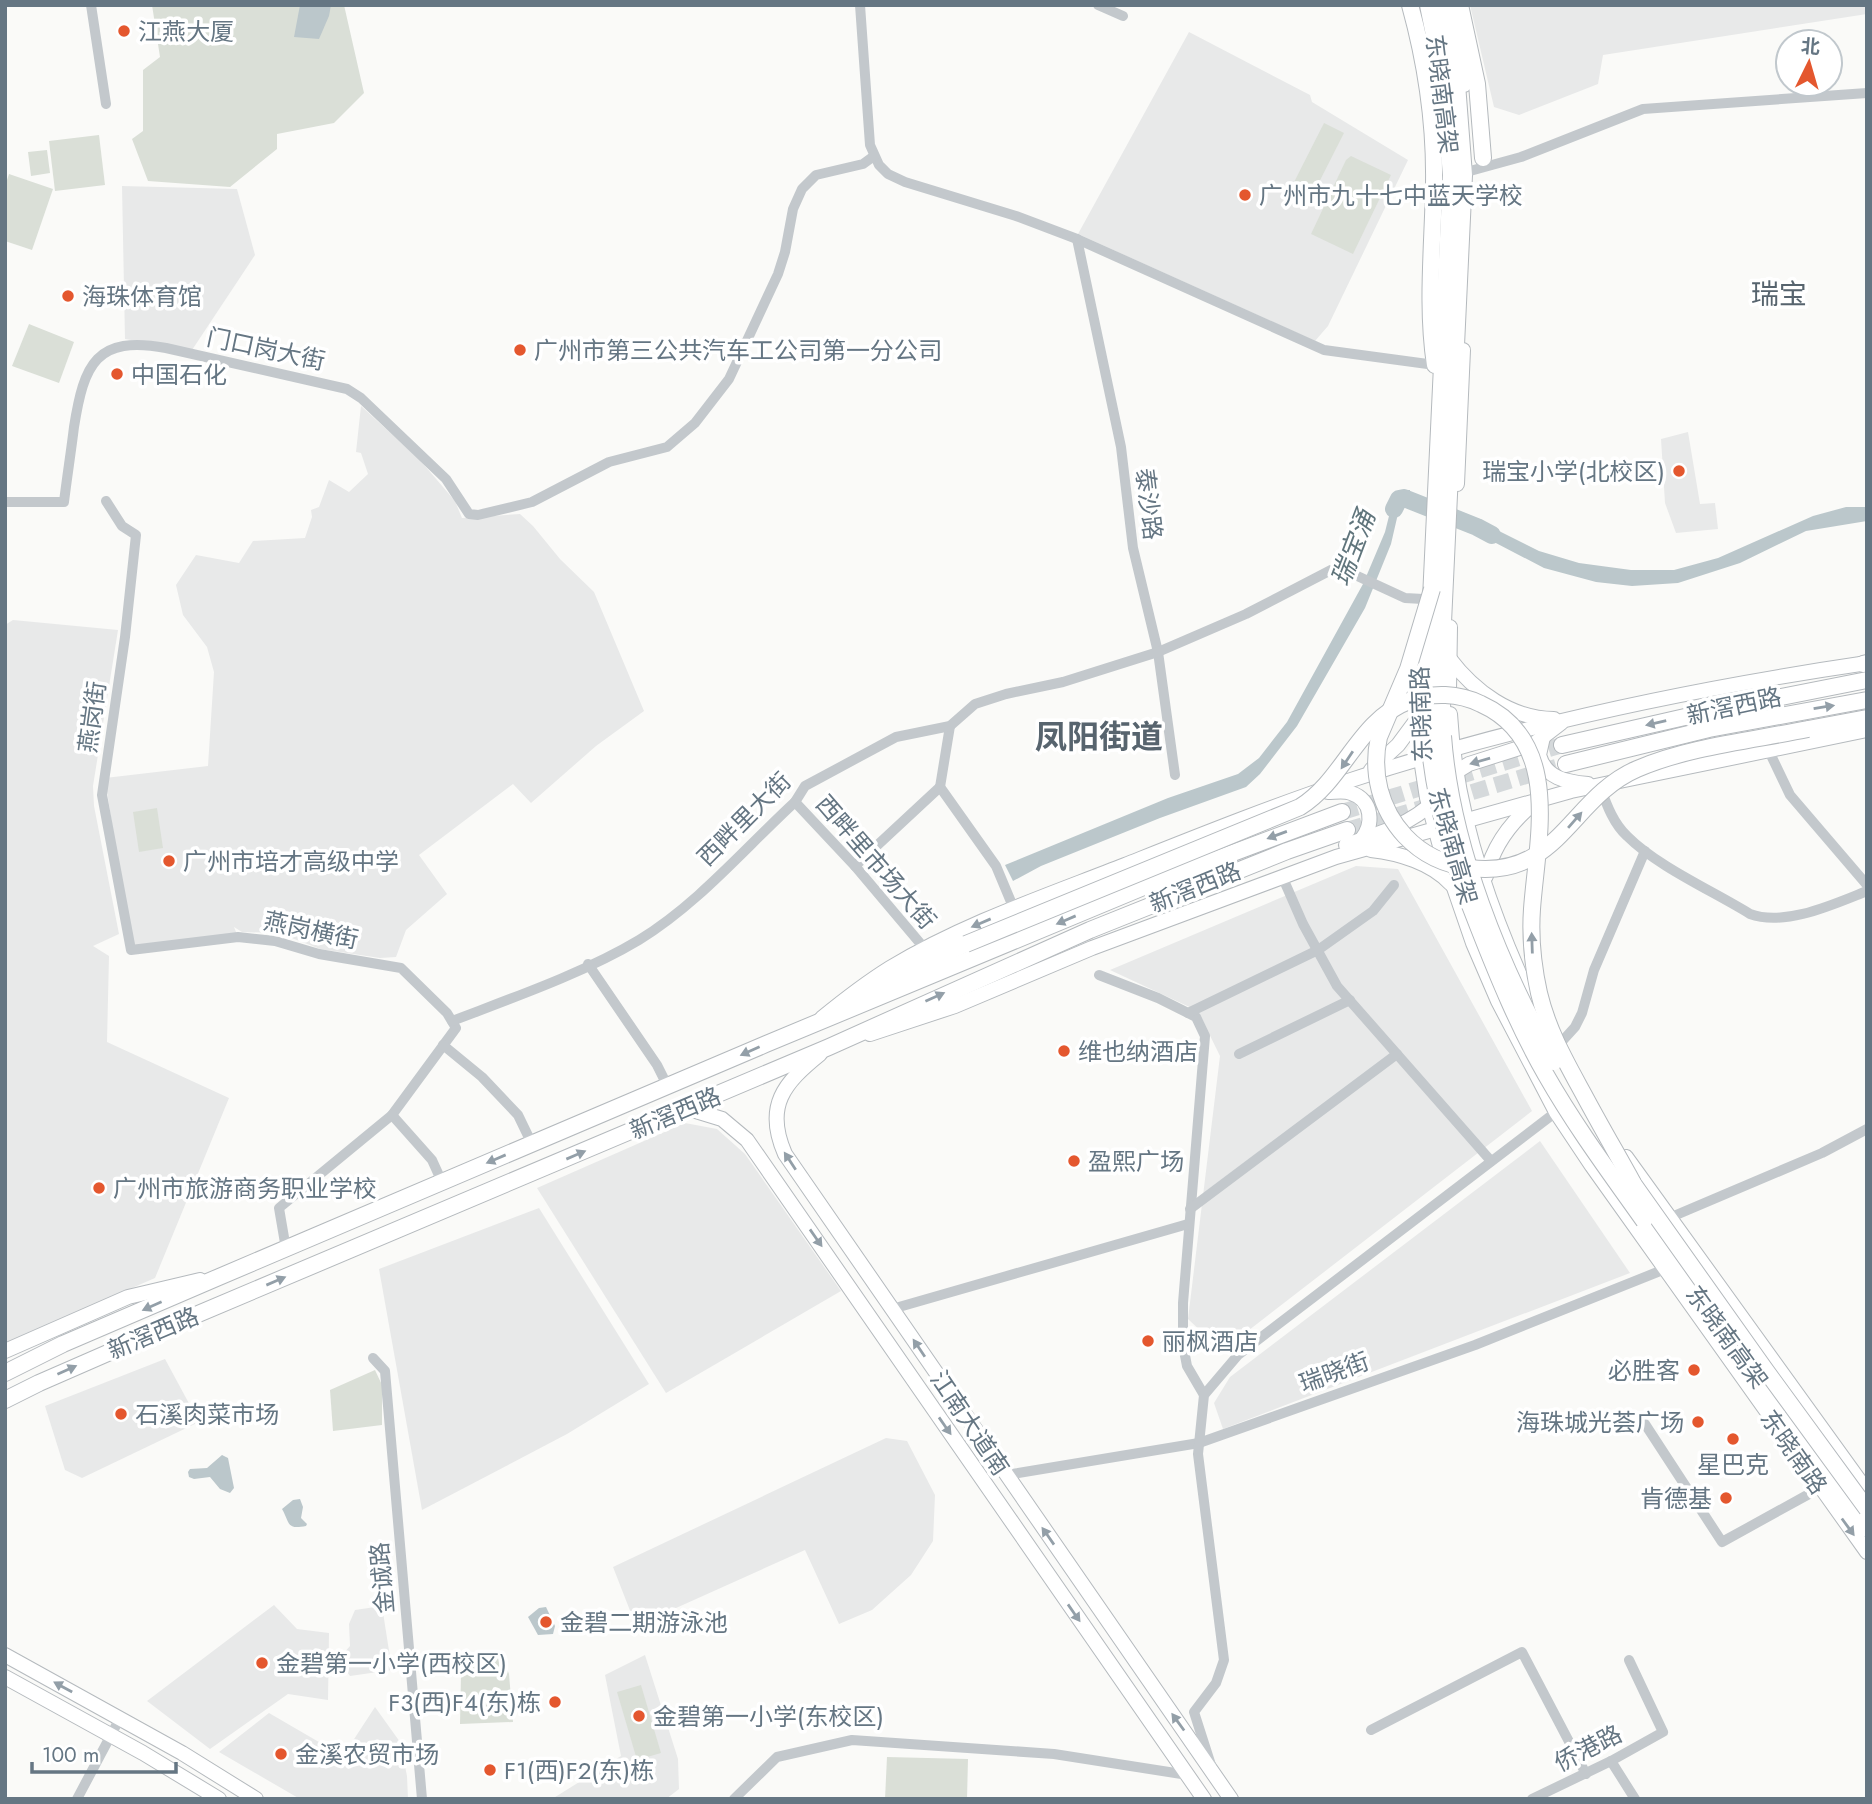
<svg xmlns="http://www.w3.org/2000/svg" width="1872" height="1804" viewBox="0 0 1872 1804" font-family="Jost,'Noto Sans SC',sans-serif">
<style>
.built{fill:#e8e9e9}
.green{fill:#dadfd7}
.water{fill:#bbc7cb}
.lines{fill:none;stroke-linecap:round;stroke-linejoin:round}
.river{stroke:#bbc7cb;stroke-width:18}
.highway-tunnel{stroke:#d5d9db;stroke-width:16;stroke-dasharray:16 8;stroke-linecap:butt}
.major-casing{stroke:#b5babe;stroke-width:16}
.highway-casing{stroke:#b4b9bd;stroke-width:18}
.minor{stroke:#c3c8cc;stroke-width:10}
.major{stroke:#fff;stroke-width:14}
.highway{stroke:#fff;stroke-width:16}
.highway-bridge-casing{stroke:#b4b9bd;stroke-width:18;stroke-linecap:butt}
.highway-bridge{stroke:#fff;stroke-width:16}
.oneway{fill:#939fa8}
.poi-dot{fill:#e4572e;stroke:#fff;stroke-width:2.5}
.labels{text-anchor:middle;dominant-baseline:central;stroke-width:7;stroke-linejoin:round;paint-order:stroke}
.poi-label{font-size:24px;fill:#657683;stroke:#fff;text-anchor:start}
.street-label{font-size:24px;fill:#657683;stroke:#fff}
.water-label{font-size:26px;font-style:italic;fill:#60757c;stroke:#fff}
.quarter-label{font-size:28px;fill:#57646e;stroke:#fff}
.district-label{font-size:32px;font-weight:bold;fill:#57646e;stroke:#fff}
</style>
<rect width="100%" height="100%" fill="#fafaf8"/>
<g class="built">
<polygon points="1470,5 1867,5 1867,14 1603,55 1598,84 1519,115 1494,107"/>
<polygon points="1189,32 1310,95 1312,102 1408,160 1328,326 1315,341 1078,234"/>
<polygon points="122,186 237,189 255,255 192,350 125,339"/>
<polygon points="361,406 419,459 455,501 462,518 520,514 533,526 560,559 594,592 644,711 596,746 531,803 513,784 419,855 447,894 406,930 396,957 380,958 320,949 279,933 242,932 234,927 238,937 131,950 105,778 208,766 214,672 207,647 183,615 176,585 196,555 239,563 253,541 305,538 312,517 311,510 319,507 329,480 349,492 368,474 361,453 356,452"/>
<polygon points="1688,432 1700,504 1715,503 1718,529 1676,533 1665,503 1661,439"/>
<polygon points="13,620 118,630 93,786 94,806 119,934 93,946 109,956 107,1042 229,1098 155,1278 5,1343 5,625"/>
<polygon points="1356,866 1398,869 1532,1111 1222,1351 1188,1319 1220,1056 1198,1011 1110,970"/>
<polygon points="685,1123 717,1129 745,1154 841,1291 666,1393 537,1188"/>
<polygon points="1540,1141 1630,1273 1223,1429 1214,1403 1230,1377"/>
<polygon points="539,1208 649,1384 567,1434 422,1510 379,1269"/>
<polygon points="165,1359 199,1422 82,1478 65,1470 45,1406"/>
<polygon points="886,1438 907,1441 935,1495 933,1541 911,1575 872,1610 839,1624 805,1550 636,1626 613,1567"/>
<polygon points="274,1605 297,1629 329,1633 328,1700 288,1694 210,1749 147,1701"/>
<polygon points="382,1606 392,1670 350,1676 345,1669 344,1653 350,1646 349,1624 355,1610"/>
<polygon points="645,1655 678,1759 679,1789 666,1799 552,1799 621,1756 605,1675"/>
<polygon points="375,1707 400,1742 407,1776 408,1799 300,1799 219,1752 269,1713 343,1756"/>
</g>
<g class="green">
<polygon points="152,5 344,5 364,93 334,123 277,134 277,149 230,187 148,181 132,139 143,131 143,70 160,57"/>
<polygon points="1324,123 1344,133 1308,204 1288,194"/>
<polygon points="99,135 105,185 55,191 49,141"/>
<polygon points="47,150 50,173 31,176 28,152"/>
<polygon points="1351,156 1391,175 1353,254 1311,234 1346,160"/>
<polygon points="9,174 53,189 32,250 5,241 5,186"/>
<polygon points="29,324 74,342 59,383 12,366"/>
<polygon points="157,808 163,848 139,852 133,812"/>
<polygon points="375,1370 382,1385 382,1425 333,1431 330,1390"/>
<polygon points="484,1653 502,1655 509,1674 513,1722 460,1724 461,1674"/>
<polygon points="641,1685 661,1753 637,1760 617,1692"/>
<polygon points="887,1757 968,1759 967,1799 885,1799"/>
</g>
<g class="water">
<polygon points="300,5 331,5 329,16 319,39 294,37"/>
<polygon points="1400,490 1410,490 1409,505 1400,505 1391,544 1365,608 1297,726 1260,774 1246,787 1160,818 1041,866 1013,881 1005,865 1168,798 1238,774 1259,758 1287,722 1363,584 1385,532 1394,496"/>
<polygon points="1846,507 1867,507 1867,521 1806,531 1740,563 1678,583 1632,586 1596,582 1544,568 1471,530 1473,518 1539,551 1579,563 1631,570 1674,570 1718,558 1813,516"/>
<polygon points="222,1455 228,1458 234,1488 230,1493 220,1489 210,1477 194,1479 189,1477 188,1472 190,1469 207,1468"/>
<path d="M 300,1499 L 303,1507 L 301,1518 L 307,1524 L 306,1526 C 286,1530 290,1523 282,1509 L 293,1500 Z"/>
<polygon points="546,1607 555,1626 553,1634 538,1635 528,1617 539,1608"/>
</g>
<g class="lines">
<polyline class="river" points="1394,509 1399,499 1404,498 1477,527 1492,535"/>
<g class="highway-tunnel">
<polyline points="1449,799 1566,764"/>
<polyline points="1342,812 1562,745"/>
<polyline points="1347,830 1428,806"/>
</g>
<g class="major-casing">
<g id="major">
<polyline points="1448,5 1464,85"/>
<polyline points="1457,484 1463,350"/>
<polyline points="1421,641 1418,706 1421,759 1427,798 1441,850 1473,943 1498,1001 1556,1112 1592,1166 1867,1552"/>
<path d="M 1449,658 C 1474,691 1511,719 1554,719"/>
<polyline points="1449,690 1450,627"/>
<path d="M 1450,714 C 1456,822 1496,928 1543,1025"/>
<path d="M 1543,737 L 1539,755 C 1545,778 1566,782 1588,784"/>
<polyline points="1371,770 1398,745 1418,718"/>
<polyline points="1451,775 1469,764 1535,743 1561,723"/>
<path d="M 1328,792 C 1335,792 1344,790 1351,793 C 1373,800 1374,825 1361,840"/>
<path d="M 1346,845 C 1376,835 1412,824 1434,801"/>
<path d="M 1371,850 C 1399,853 1432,863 1451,884"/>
<path d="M 1486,876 C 1493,846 1510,823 1533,804"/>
<path d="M 822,1018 C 844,1000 866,983 890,968 C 963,924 1046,896 1125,865 C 1198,836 1270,807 1345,782 C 1514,726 1690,689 1867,663"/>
<polyline points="870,1034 955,1006 1092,948 1336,857 1571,791 1867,730"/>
<path d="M 820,1054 C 784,1083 764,1106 785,1154 L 1231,1799"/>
<polyline points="686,1108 722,1119 747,1140 1204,1799"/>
<polyline points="1626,1157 1867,1491"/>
<polyline points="5,1351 128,1297 200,1280"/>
<polyline points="5,1655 182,1753 256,1799"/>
<polyline points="5,1677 143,1753 219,1799"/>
</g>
</g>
<g class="highway-casing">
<g id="highway">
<path d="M 1410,5 C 1426,63 1435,124 1434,184 C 1433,245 1426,305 1435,365"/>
<polyline points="1428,5 1443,80 1451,175 1428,662 1429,737"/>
<polyline points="1441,5 1457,84 1464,175 1441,665 1443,736"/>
<polyline points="1460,5 1477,84 1483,158"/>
<polyline points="1863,664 1867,663"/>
<polyline points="1808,729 1867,718"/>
<polyline points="1562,745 1720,709 1867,680"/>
<polyline points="1566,764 1709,729 1867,700"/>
<polyline points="857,998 905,971 966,944"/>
<polyline points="1644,1221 1737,1353 1867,1529"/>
<polyline points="5,1373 63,1344 219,1277 766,1044 1153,883 1342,812"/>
<polyline points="5,1400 39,1383 165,1328 829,1047 1090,930 1287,851 1347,830"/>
</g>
</g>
<g class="minor">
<polyline points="91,5 106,104"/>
<polyline points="860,5 870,145 879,165 888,174 905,182 1016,216 1077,239 1324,350 1435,365"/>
<polyline points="1098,5 1123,16"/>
<polyline points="1470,171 1521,157 1643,109 1867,93"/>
<polyline points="1077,239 1121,447 1133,548 1158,652 1175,775"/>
<polyline points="106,501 122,526 136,535 125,637 102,795 131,950 238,937 275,941 319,954 401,968 447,1013 456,1028 392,1115 279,1208 286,1249"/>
<path d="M 5,502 L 64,502 C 67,477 71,452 74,427 C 84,364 96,335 166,348 L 347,389 L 361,398 L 446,479 L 469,514 L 478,515 L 532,502 L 609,462 L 667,447 L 695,423 L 729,379 L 778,274 L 785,252 L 793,209 L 802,189 L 816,175 L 863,164 L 874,156"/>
<polyline points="1768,749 1790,795 1867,885"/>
<polyline points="940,787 996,866 1014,909"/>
<polyline points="940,787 950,726"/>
<path d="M 1601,789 C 1607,806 1614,824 1627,836 C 1658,867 1713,891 1750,914 C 1785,927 1834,904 1867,891"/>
<polyline points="795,802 855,866 925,949"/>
<polyline points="855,866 940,787"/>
<polyline points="1282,876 1303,924 1337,986 1491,1161"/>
<polyline points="588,964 657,1065 668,1087"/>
<polyline points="1099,975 1158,998 1196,1017 1205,1036 1183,1303 1183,1345 1187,1366 1204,1395"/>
<polyline points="1188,1013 1318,950 1373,911 1394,885"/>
<path d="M 452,1021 C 512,998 584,973 639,940 C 698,904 745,848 795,802 L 805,786 L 896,737 L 950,726 L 975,704 L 1006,694 L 1063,682 L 1158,652 L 1246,614 L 1331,570 L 1340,568 L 1405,598 L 1423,599"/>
<polyline points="443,1045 482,1077 518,1115 532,1144"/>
<polyline points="1555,1049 1575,1027 1582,1013 1594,970 1645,851"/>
<polyline points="1239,1054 1350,1000"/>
<polyline points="392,1115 432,1160 442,1182"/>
<polyline points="1190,1209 1397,1054"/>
<polyline points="1669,1218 1822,1153 1867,1129"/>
<polyline points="892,1309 1188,1224"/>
<polyline points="373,1358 385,1371 422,1799"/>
<polyline points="1645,1424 1722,1542 1820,1488"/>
<polyline points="1006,1475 1199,1443 1475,1345 1665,1269"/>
<polyline points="1371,1730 1522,1652 1586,1774"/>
<polyline points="1611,1761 1635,1799"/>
<polyline points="1211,1765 1194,1712 1216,1683 1224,1660 1198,1454 1204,1395 1238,1355 1556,1112"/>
<polyline points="77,1799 120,1718"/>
<polyline points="734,1799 777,1757 852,1740 1054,1754 1188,1775"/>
<polyline points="1532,1799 1611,1761 1663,1732 1629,1660"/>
</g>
<use href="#major" class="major"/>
<use href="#highway" class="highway"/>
<g class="highway-bridge-casing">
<g id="highway-bridge">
<path d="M 1432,589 L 1408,669 L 1379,737 C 1371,772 1380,809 1405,836 C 1422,854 1445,865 1470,868 C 1559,879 1570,798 1637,769 C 1687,747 1754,740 1808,729"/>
<path d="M 1443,736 C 1451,846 1500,966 1554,1062"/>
<path d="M 1429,737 C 1434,803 1453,864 1478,926 C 1498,977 1519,1028 1546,1075 C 1575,1126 1610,1173 1644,1221"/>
<path d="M 966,944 L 1300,807 C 1344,780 1358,720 1409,701 C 1432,692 1459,693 1481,704 C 1563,741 1537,839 1532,909 C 1530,937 1533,966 1539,993 C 1548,1031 1566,1062 1584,1095 C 1600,1125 1617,1154 1633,1183"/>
<polyline points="1627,1175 1764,1368 1867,1509"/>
</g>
</g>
<use href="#highway-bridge" class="highway-bridge"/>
</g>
<defs><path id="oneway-solid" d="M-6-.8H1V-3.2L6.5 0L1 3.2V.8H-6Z" transform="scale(1.75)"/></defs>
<g class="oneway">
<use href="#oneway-solid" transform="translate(1824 707) rotate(-9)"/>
<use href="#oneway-solid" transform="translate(1656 723) rotate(167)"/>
<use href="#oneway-solid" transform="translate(1347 760) rotate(124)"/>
<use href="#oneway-solid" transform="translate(1480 761) rotate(164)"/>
<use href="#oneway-solid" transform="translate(1575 820) rotate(-49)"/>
<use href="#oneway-solid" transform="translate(1277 835) rotate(160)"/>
<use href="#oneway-solid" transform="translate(1066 920) rotate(157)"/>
<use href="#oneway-solid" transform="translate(981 923) rotate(157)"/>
<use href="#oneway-solid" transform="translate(1532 943) rotate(-92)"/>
<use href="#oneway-solid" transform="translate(935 997) rotate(-24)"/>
<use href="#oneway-solid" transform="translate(750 1051) rotate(156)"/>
<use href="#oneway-solid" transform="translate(576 1155) rotate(-23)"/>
<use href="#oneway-solid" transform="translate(496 1159) rotate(157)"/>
<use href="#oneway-solid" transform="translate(790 1161) rotate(-123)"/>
<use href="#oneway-solid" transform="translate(816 1238) rotate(55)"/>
<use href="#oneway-solid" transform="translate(276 1281) rotate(-23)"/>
<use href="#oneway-solid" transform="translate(152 1306) rotate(156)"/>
<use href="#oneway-solid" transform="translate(919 1348) rotate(-124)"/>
<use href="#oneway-solid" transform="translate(67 1370) rotate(-24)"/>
<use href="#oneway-solid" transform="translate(945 1426) rotate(55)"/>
<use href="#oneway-solid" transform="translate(1848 1527) rotate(54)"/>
<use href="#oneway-solid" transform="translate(1048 1536) rotate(-125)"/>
<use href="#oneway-solid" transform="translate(1074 1613) rotate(55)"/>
<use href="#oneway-solid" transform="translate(63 1687) rotate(-151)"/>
<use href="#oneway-solid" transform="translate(1178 1722) rotate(-126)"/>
</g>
<g class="poi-dot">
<circle cx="124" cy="31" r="7"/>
<circle cx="1245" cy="195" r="7"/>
<circle cx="68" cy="296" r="7"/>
<circle cx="520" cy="350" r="7"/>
<circle cx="117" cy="374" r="7"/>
<circle cx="1679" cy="471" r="7"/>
<circle cx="169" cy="861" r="7"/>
<circle cx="1064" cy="1051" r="7"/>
<circle cx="1074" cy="1161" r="7"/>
<circle cx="99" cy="1188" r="7"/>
<circle cx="1148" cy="1341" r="7"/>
<circle cx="1694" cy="1370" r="7"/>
<circle cx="121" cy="1414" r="7"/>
<circle cx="1698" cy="1422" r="7"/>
<circle cx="1733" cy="1439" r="7"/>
<circle cx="1726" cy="1498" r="7"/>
<circle cx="546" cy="1622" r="7"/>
<circle cx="262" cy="1663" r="7"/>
<circle cx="555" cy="1702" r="7"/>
<circle cx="639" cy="1716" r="7"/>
<circle cx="281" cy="1754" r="7"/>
<circle cx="490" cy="1770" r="7"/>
</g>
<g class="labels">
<g class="poi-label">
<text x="138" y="31">江燕大厦</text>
<text x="1259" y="195">广州市九十七中蓝天学校</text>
<text x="82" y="296">海珠体育馆</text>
<text x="534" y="350">广州市第三公共汽车工公司第一分公司</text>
<text x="131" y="374">中国石化</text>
<text x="1665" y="471" text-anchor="end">瑞宝小学(北校区)</text>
<text x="183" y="861">广州市培才高级中学</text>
<text x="1078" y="1051">维也纳酒店</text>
<text x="1088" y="1161">盈熙广场</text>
<text x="113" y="1188">广州市旅游商务职业学校</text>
<text x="1162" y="1341">丽枫酒店</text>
<text x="1680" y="1370" text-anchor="end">必胜客</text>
<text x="135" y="1414">石溪肉菜市场</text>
<text x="1684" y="1422" text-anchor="end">海珠城光荟广场</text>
<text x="1733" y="1464" text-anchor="middle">星巴克</text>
<text x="1712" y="1498" text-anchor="end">肯德基</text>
<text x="560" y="1622">金碧二期游泳池</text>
<text x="276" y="1663">金碧第一小学(西校区)</text>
<text x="541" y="1702" text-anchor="end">F3(西)F4(东)栋</text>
<text x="653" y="1716">金碧第一小学(东校区)</text>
<text x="295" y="1754">金溪农贸市场</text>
<text x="504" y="1770">F1(西)F2(东)栋</text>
</g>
<g class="street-label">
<text transform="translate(1442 94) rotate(83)">东晓南高架</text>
<text transform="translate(266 349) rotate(12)">门口岗大街</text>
<text transform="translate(1149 504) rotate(83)">泰沙路</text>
<text transform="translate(1734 706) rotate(-12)">新滘西路</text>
<text transform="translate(1421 714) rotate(-92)">东晓南路</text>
<text transform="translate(92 717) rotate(-82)">燕岗街</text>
<text transform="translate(744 819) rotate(-45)">西畔里大街</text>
<text transform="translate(1453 846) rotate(74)">东晓南高架</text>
<text transform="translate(876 862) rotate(49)">西畔里市场大街</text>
<text transform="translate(1195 887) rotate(-22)">新滘西路</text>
<text transform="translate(311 930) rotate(12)">燕岗横街</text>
<text transform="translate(675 1113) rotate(-23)">新滘西路</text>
<text transform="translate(153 1333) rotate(-23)">新滘西路</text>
<text transform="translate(1727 1337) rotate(54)">东晓南高架</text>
<text transform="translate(1334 1372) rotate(-20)">瑞晓街</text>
<text transform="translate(970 1423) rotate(56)">江南大道南</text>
<text transform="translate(1794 1452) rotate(55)">东晓南路</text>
<text transform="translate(382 1578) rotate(-95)">金诚路</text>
<text transform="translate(1588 1748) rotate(-27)">侨港路</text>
</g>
<g class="water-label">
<text transform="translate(1353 548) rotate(-69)">瑞宝涌</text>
</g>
<g class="quarter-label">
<text x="1779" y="294">瑞宝</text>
</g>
<g class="district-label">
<text x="1099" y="737">凤阳街道</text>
</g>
</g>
<rect width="1872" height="1804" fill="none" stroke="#657683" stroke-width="14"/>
<g transform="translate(1809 63) rotate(5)"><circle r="33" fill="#ffffff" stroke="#c1c8cd" stroke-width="2"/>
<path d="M0-5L12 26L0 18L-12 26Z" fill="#e4572e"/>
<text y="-10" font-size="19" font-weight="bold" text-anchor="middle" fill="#657683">北</text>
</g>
<path d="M32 1762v10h144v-10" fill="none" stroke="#657683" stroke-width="3.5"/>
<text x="42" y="1762" font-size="21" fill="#657683" stroke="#ffffff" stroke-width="5" paint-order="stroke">100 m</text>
</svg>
